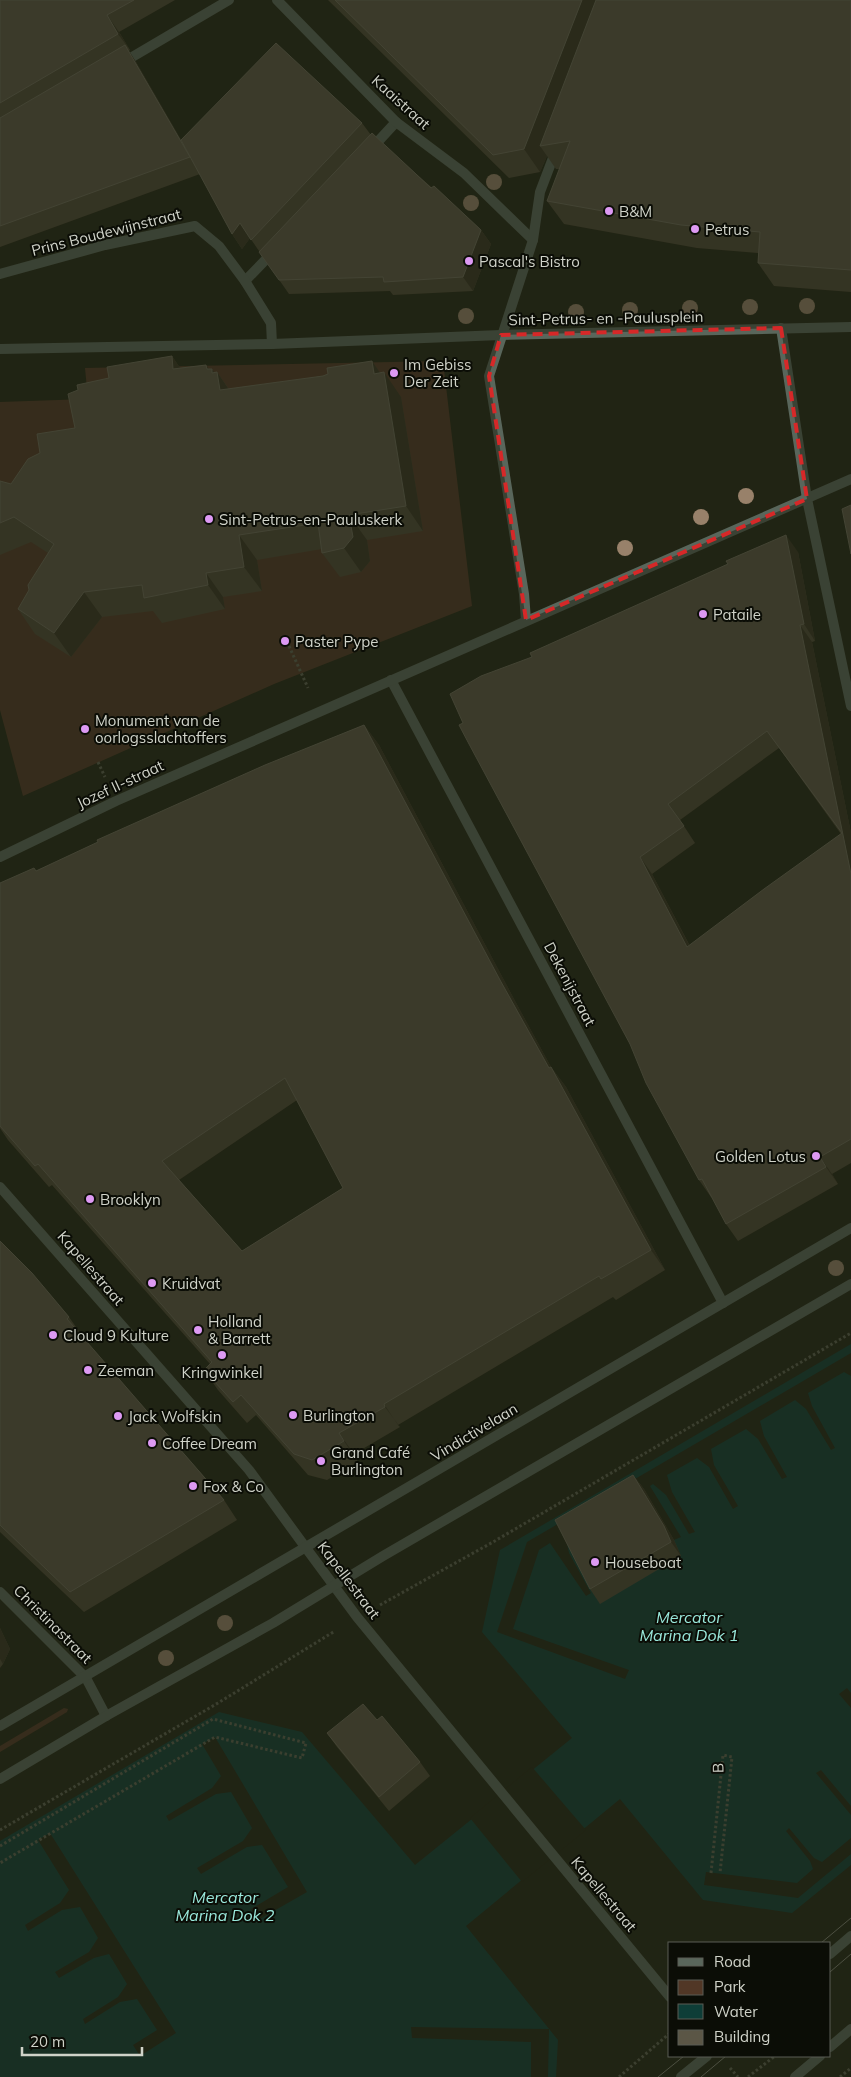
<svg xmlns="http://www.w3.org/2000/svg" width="851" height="2077" viewBox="0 0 851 2077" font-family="Mulish,sans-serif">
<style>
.green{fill:#513726}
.water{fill:#0e3d37}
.pier{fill:#212414}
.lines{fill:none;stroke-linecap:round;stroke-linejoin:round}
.path{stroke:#5c5f51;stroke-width:3;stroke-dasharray:2.5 2.5;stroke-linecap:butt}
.service{stroke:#59665b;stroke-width:10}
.pedestrian{stroke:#59665b;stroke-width:10}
.minor{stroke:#59665b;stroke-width:10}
.tertiary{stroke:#59665b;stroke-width:10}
.tram{stroke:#818478;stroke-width:1}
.tree{fill:#98816a}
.wall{fill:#4d4736;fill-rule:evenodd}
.shaded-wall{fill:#353222}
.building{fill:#5b5646;stroke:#6d695a;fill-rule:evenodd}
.marked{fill:none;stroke:#d62828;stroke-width:4;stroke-dasharray:10 6;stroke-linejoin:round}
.poi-dot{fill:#dd99f3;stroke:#0b0d06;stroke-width:2}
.labels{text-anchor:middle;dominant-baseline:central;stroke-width:4;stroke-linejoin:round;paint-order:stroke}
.street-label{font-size:15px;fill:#d0d3c9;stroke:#0b0d06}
.poi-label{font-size:15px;fill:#d0d3c9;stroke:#0b0d06;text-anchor:start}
.water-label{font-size:16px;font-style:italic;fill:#99e8db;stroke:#0b0d06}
</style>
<rect width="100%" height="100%" fill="#212414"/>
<g class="green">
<polygon points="443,361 472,606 274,684 23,796 0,710 0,402 88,399 85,368"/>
<polygon points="64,1708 68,1709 67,1712 0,1752 0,1746"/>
</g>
<polygon class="water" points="851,1344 851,1865 792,1913 703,1900 620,1799 466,1926 558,2040 556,2077 0,2077 0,1841 219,1712 302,1732 415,1865 572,1738 482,1632 500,1550"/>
<g class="pier">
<polygon points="851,1353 851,1376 844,1372 808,1393 812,1406 835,1448 831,1450 806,1409 795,1400 760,1421 764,1436 787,1477 782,1479 758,1439 746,1429 711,1449 714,1465 738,1506 733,1509 709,1467 697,1458 667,1475 672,1492 695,1532 689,1534 666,1495 653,1484 650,1486 681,1537 674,1540 565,1534 569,1553 591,1593 586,1596 550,1543 539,1550 513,1629 629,1670 625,1679 497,1632 527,1542"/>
<polygon points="847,1688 851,1693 851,1708 839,1694"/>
<polygon points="215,1737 307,1892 258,1920 251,1909 288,1887 262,1845 247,1847 201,1874 197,1868 243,1841 252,1828 231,1792 216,1794 169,1821 166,1816 212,1788 221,1776 202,1744"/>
<polygon points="532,1767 586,1830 522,1882 470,1818"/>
<polygon points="821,1770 851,1806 851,1815 816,1773"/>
<polygon points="789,1828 814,1858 822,1862 851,1838 851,1854 798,1898 704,1885 706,1872 797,1883 813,1869 810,1861 786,1831"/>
<polygon points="50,1833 176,2033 140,2056 133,2045 157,2030 137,1999 120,2002 85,2024 83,2019 118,1997 127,1984 109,1954 94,1958 59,1978 55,1972 89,1952 98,1938 80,1907 62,1910 28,1931 25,1925 60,1903 69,1890 38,1840"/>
<polygon points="411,2027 549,2029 548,2077 531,2077 531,2042 412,2038"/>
</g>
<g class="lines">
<g class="path">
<polyline points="289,646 308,688"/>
<polyline points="98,762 105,777"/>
<polyline points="380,1605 493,1542 851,1333"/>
<polyline points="0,1830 218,1703 335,1631"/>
<polyline points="0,1846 213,1719 306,1743 302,1758 215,1737 0,1863"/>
<polyline points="711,1873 723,1755 732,1757 720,1873"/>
<polyline points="730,2068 738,2077"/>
<polyline points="619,2077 670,2033"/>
<polyline points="748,2077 775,2056"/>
<polyline points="840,2077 851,2068"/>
</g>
<g class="service">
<polyline points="830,1954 851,1936"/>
<polyline points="681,2077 707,2056"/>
</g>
<g class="pedestrian">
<polyline points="372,148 396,122"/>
<polyline points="245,281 274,251"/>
<polyline points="781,328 807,499"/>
<polyline points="501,335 851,327"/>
<polyline points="0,1187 249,1470 306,1548"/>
</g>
<g class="minor">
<polyline points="277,0 396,122 464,173 533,240"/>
<polyline points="122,63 229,0"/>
<polyline points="0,274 105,245 195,226 219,246 245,281 271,323 272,344"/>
<polyline points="0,349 272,344 501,335"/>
<polyline points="807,499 851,706"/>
<polyline points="526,620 524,594 489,376 533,240 540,192 556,150"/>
<polyline points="391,680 723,1303"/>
<polyline points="0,857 116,801 851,479"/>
<polyline points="306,1548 357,1617 670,1997"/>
<polyline points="0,1592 86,1678"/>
<polyline points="830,2047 851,2029"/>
<polyline points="795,2077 820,2056"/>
</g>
<g class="tertiary">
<polyline points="86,1678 106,1716"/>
<polyline points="0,1726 851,1228"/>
<polyline points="0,1779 106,1716 273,1623 383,1556 851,1284"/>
</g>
<g class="tram">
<polyline points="821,1943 851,1918"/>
<polyline points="830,1972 851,1954"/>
<polyline points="658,2077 684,2056"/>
<polyline points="701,2077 726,2056"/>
</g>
</g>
<g class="tree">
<circle cx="494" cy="182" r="8"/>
<circle cx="471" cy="203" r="8"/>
<circle cx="807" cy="306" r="8"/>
<circle cx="750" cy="307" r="8"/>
<circle cx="690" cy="308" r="8"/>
<circle cx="630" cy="310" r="8"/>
<circle cx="576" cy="312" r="8"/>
<circle cx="466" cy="316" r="8"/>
<circle cx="746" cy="496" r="8"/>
<circle cx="701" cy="517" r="8"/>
<circle cx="625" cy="548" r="8"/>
<circle cx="836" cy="1268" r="8"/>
<circle cx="225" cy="1623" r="8"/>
<circle cx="166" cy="1658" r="8"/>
</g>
<g class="wall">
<polygon points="0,0 175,0 119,32 130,50 129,51 136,62 181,140 362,123 371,135 481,230 491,244 473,291 393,295 390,291 289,294 250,238 242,249 232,234 200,174 0,247"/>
<polygon points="328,0 851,0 851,292 774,286 758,263 758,253 697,248 564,224 547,201 560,169 556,169 547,156 540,172 509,178"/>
<polygon points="172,356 180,368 212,369 214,372 217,372 229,389 323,376 372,361 380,373 401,397 423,531 367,540 370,561 361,572 340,577 322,553 322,549 257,560 262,591 223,597 225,609 162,623 153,611 102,617 71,657 35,634 18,609 29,590 48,553 31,542 0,555 0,481 11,484 40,453 75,428 109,378"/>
<path d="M 798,552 L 815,641 L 812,642 L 851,833 L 851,1163 L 832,1174 L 838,1184 L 738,1241 L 726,1224 L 712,1197 L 711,1197 L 699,1180 L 630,1044 L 463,723 L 532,657 ZM 779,748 L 841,834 L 690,946 L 652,874 L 695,843 L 680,820 Z"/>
<path d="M 364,725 L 379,745 L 515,1001 L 551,1067 L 566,1087 L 665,1270 L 616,1300 L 613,1297 L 398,1425 L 400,1427 L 354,1454 L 358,1462 L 327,1480 L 308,1475 L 256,1415 L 247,1423 L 218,1390 L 204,1370 L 210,1364 L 52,1185 L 49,1187 L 8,1140 L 0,1128 L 0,883 L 36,871 ZM 297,1100 L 343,1188 L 242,1251 L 179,1180 Z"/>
<polygon points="0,1241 69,1317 83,1337 82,1337 224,1500 237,1520 84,1612 0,1532"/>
<polygon points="633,1475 644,1489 674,1540 681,1556 600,1604 590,1589"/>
<polygon points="0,1628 10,1649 3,1664 0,1668"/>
<polygon points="377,1720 420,1762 430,1776 389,1811 337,1747 327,1733"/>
</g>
<g class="shaded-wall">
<polygon points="582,0 607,0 540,146 547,156 540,172 524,149"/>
<polygon points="107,15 119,32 130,50 118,34"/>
<polygon points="125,45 136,62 201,174 190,157"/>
<polygon points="240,223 250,238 242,249 232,234"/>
<polygon points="481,230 491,244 473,291 463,277"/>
<polygon points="172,356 189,381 173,369"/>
<polygon points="372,361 385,380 384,372 401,397 423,531 406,506"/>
<polygon points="206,365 219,383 212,373 212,369 218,378 217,372 234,397 220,390 207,369"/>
<polygon points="349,515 367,540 370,561 361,572 344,548"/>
<polygon points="239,535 257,560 262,591 244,567"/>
<polygon points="786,535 798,552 815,641 804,624"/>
<polygon points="206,573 223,597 225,609 208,585"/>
<polygon points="84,592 102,617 71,657 54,633"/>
<polygon points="800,625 812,642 851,833 851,874"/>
<polygon points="364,725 379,745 515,1001 563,1089 549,1068 500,980"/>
<polygon points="640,857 652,874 699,964 687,947"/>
<polygon points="551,1067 566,1087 665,1270 651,1250"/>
<polygon points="820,1157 832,1174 838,1184 826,1167"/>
<polygon points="384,1404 398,1425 400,1427 385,1407"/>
<polygon points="339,1433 354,1454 358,1462 344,1441"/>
<polygon points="633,1475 644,1489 674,1540 681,1556 671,1542"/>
<polygon points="0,1628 10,1649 3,1664 0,1659"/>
</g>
<g class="building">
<polygon points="0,0 134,0 107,15 118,34 0,103"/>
<polygon points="335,0 582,0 524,149 493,155"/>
<polygon points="596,0 851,0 851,270 758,263 760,232 681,225 547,201 570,141 540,146"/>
<polygon points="276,43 362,123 251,240 240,223 232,234 181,140"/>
<polygon points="125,45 190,157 0,226 0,118"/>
<polygon points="372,133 431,188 434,186 481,230 463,277 384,282 383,277 279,280 259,252"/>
<polygon points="172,356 173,369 206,365 207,369 212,369 212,373 217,372 220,390 323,376 328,374 327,368 372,361 374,374 384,372 406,506 349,515 353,537 344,548 322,553 318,523 239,535 244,567 206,573 208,585 144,598 142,585 84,592 54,633 18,609 29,590 28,585 54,544 14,517 0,523 0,481 11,484 28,459 40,453 37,434 75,428 68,394 78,390 77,385 109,378 107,367"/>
<polygon points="851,505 851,554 842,509"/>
<path d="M 786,535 L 804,624 L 800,625 L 851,874 L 851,1139 L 820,1157 L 826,1167 L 726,1224 L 702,1179 L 699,1180 L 646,1083 L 630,1044 L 469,744 L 459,725 L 463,723 L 450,694 L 481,676 L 532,657 L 530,653 L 728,564 L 726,561 ZM 767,731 L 842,833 L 764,889 L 687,947 L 640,857 L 684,826 L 668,804 Z"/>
<path d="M 364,725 L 500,980 L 549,1068 L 551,1067 L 651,1250 L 601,1279 L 599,1276 L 384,1404 L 385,1407 L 339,1433 L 344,1441 L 312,1460 L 294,1454 L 241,1395 L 233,1402 L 204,1370 L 212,1362 L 38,1164 L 35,1166 L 0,1126 L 0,883 L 34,868 L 36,871 L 98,842 L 97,840 L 265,765 ZM 285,1078 L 343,1188 L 242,1251 L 162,1161 Z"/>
<polygon points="0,1241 32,1273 69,1317 67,1319 224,1500 70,1592 0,1525"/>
<polygon points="633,1475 664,1526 671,1542 590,1589 555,1520"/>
<polygon points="363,1704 377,1720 382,1716 420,1762 379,1797 327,1733"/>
</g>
<path d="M0 0H851V2077H0ZM 781,328 L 807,499 L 526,620 L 489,376 L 501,335 Z" fill="#212414" fill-opacity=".55" fill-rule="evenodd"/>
<path class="marked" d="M 781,328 L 807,499 L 526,620 L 489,376 L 501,335 Z"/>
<g class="poi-dot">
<circle cx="609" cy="211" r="5"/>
<circle cx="695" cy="229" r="5"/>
<circle cx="469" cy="261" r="5"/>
<circle cx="394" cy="373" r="5"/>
<circle cx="209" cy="519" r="5"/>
<circle cx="703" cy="614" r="5"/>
<circle cx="285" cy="641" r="5"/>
<circle cx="85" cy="729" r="5"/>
<circle cx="816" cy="1156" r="5"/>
<circle cx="90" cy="1199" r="5"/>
<circle cx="152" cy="1283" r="5"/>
<circle cx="198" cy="1330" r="5"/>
<circle cx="53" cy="1335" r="5"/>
<circle cx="222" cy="1355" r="5"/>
<circle cx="88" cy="1370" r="5"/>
<circle cx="293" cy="1415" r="5"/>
<circle cx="118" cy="1416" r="5"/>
<circle cx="152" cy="1443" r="5"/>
<circle cx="321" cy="1461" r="5"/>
<circle cx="193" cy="1486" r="5"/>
<circle cx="595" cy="1562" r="5"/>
</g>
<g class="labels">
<g class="street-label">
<text transform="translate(401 102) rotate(42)">Kaaistraat</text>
<text transform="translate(106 232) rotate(-14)">Prins Boudewijnstraat</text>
<text transform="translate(606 318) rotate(-1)">Sint-Petrus- en -Paulusplein</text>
<text transform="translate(120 784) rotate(-25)">Jozef II-straat</text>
<text transform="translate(570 984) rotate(62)">Dekenijstraat</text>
<text transform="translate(91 1268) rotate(49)">Kapellestraat</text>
<text transform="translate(474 1432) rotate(-31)">Vindictivelaan</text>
<text transform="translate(349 1580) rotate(53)">Kapellestraat</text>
<text transform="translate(53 1624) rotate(45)">Christinastraat</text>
<text transform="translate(718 1768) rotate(-91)">B</text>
<text transform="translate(604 1894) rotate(50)">Kapellestraat</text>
</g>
<g class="poi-label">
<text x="619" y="211">B&amp;M</text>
<text x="705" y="229">Petrus</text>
<text x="479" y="261">Pascal's Bistro</text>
<text x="404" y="364">Im Gebiss<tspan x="404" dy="17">Der Zeit</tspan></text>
<text x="219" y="519">Sint-Petrus-en-Pauluskerk</text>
<text x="713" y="614">Pataile</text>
<text x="295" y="641">Paster Pype</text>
<text x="95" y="720">Monument van de<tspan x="95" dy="17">oorlogsslachtoffers</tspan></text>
<text x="806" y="1156" text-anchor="end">Golden Lotus</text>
<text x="100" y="1199">Brooklyn</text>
<text x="162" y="1283">Kruidvat</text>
<text x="208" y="1321">Holland<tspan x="208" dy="17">&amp; Barrett</tspan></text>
<text x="63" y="1335">Cloud 9 Kulture</text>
<text x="98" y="1370">Zeeman</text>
<text x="222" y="1372" text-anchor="middle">Kringwinkel</text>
<text x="303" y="1415">Burlington</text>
<text x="128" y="1416">Jack Wolfskin</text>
<text x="162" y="1443">Coffee Dream</text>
<text x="331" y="1452">Grand Café<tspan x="331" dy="17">Burlington</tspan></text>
<text x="203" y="1486">Fox &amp; Co</text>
<text x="605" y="1562">Houseboat</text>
</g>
<g class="water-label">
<text x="689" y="1617">Mercator<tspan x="689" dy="18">Marina Dok 1</tspan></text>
<text x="225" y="1897">Mercator<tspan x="225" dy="18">Marina Dok 2</tspan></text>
</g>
</g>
<rect x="668" y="1942" width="162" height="115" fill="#0b0d06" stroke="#5a5c54"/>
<rect x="678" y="1958" width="25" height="8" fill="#59665b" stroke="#5a5c54"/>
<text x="714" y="1967" font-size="15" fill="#d0d3c9">Road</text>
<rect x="678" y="1980" width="25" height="15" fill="#513726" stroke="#5a5c54"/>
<text x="714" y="1992" font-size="15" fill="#d0d3c9">Park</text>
<rect x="678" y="2004" width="25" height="15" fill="#0e3d37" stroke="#5a5c54"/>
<text x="714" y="2017" font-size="15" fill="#d0d3c9">Water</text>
<rect x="678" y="2030" width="25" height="15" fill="#5b5646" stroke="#5a5c54"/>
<text x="714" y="2042" font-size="15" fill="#d0d3c9">Building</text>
<path d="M22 2047v8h120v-8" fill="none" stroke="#d0d3c9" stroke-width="2.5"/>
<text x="30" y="2047" font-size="15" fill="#d0d3c9" stroke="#0b0d06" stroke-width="4" paint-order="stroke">20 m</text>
</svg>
